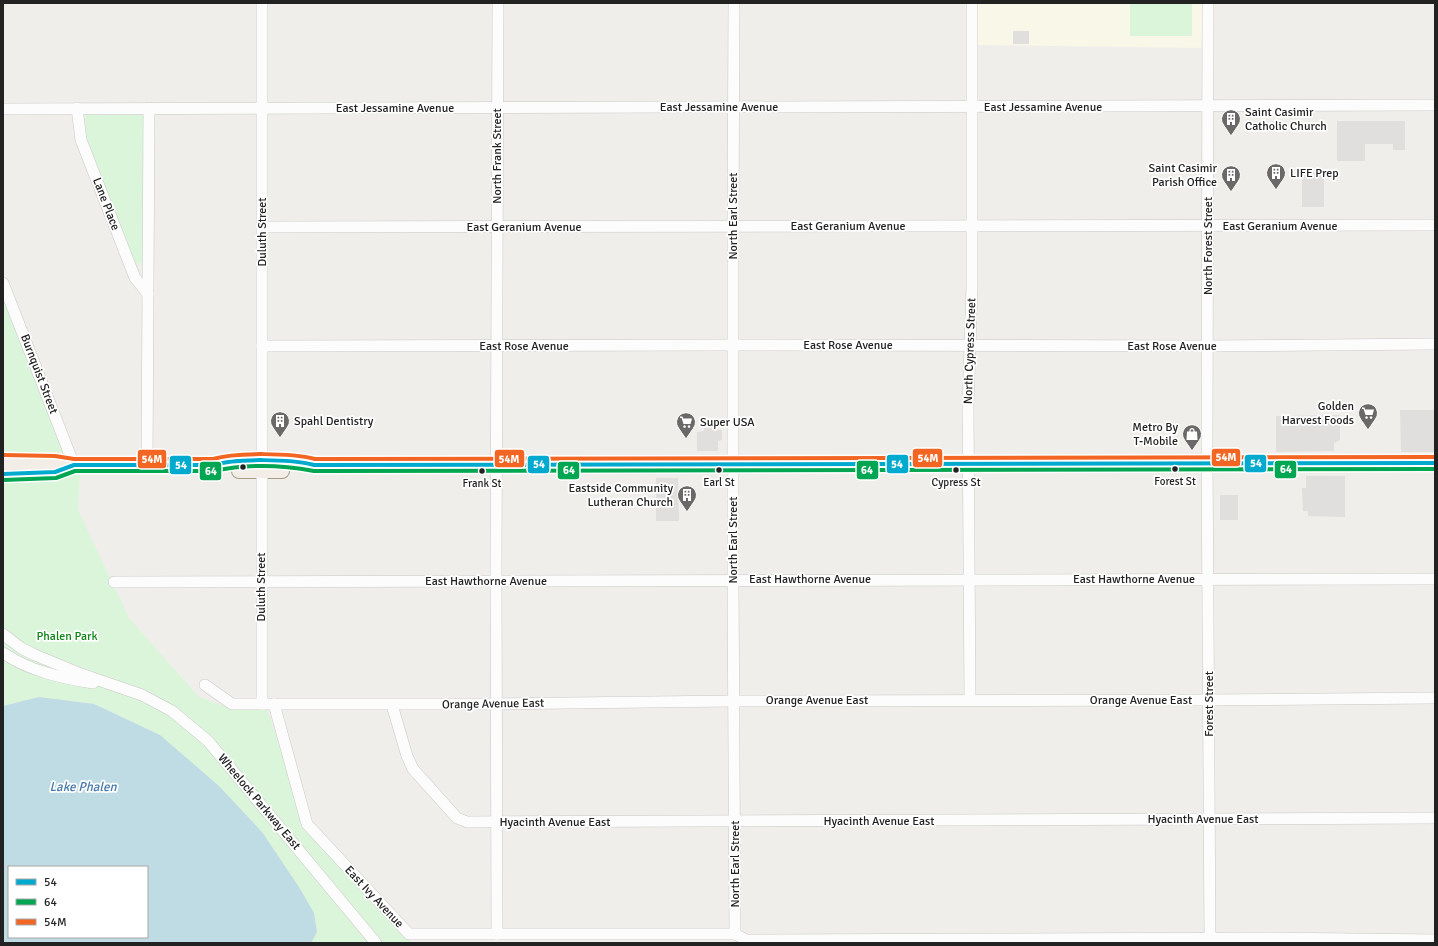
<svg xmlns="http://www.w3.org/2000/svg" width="1438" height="946" viewBox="0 0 1438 946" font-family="Signika,sans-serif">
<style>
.education{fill:#f8f7e8}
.park{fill:#daf5da}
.parking{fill:#e0dfde}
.water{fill:#bfdbe3;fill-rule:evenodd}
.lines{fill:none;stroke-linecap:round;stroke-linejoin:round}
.minor-casing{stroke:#c9c8c7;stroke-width:12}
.major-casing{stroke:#a79c86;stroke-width:16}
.minor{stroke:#fdfcfc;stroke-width:11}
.major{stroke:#f3ede7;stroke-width:14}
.bus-1-casing{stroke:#fff;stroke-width:7}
.bus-2-casing{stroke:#fff;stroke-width:7}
.bus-3-casing{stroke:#fff;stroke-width:7}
.bus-1{stroke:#00a9ce;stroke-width:4}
.bus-2{stroke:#00a651;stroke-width:4}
.bus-3{stroke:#f26522;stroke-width:4}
.bus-dot{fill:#222;stroke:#fff;stroke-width:1.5}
.labels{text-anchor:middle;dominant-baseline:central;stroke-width:3.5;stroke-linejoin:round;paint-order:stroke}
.bus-label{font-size:11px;fill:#222;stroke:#fff}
.street-label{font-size:12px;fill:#222;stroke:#fff}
.poi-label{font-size:12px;fill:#222;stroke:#fff;text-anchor:start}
.park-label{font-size:12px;fill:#0c8416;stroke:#fff}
.water-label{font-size:13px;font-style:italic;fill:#4a7aab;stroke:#fff}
.line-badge{stroke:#fff;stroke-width:1.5}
.badge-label{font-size:11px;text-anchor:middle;font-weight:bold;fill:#fff}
</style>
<rect width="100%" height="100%" fill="#f0eeeb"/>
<polygon class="education" points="977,3 1208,3 1208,48 977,45"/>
<g class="park">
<rect x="1130" y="3" width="62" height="33"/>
<polygon points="85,115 143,115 143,262 137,264 129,252 86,137"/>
<polygon points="3,291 80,473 78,510 129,618 199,697 221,705 267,709 310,836 412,943 311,943 317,932 314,913 299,887 262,832 219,786 160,735 94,704 39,697 3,706"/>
</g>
<g class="parking">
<rect x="1013" y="31" width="16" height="13"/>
<polygon points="1337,121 1405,121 1405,150 1393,150 1393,144 1365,144 1365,161 1337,161"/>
<polygon points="1311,172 1324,172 1324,207 1302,207 1302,174 1311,174"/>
<polygon points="1400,410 1434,410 1434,452 1401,452"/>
<polygon points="1340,415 1340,440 1334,443 1334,451 1276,452 1276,416"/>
<polygon points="704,428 714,428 715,430 722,430 722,440 718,441 718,451 697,451 697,432 704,431"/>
<polygon points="1306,476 1345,476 1345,517 1308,516 1308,511 1303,511 1302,488 1306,488"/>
<polygon points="656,478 678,478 679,521 656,521"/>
<rect x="1220" y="495" width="18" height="25"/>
</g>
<path class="water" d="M 39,697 L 94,704 L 160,735 L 219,786 L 262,832 L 299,887 L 314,913 L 317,932 L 311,943 L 3,943 L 3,706 ZM 9,867 L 147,867 L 147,937 L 9,937 Z"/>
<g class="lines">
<g class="minor-casing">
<g id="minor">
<polyline points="734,3 733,227 733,579 735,934"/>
<polyline points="1208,3 1207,453 1210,943"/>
<polyline points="77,108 81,140 135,278 148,294"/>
<polyline points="3,109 1435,105"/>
<polyline points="262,227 1435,225"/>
<polyline points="3,283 74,465"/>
<polyline points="262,346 721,345 1208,346 1435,344"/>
<polyline points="262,461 262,3"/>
<polyline points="147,466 149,108"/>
<path d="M 114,582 C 554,582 995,579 1435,579"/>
<polyline points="3,634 21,648 35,655 81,674 142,695 172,711 208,741 376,943"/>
<path d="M 3,653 C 30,671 61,678 93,683"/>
<polyline points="205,685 232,704 496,704 733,701 1209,700 1435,698"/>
<polyline points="970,700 968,406 972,286 972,3"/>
<polyline points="262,704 262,471"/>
<polyline points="274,704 307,824 409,934 735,934 746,940 1267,938 1435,940"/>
<polyline points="392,705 407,756 413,769 457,818 467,822 1435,818"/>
<polyline points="497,934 496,571 498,3"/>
</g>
</g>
<g class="major-casing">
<g id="major">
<polyline points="3,461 55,462 74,465 214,465 224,462 262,461 302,462 314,465 723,464 1207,464 1435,463"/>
<polyline points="239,471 282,471"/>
<polyline points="3,474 55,472 72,466"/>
</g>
</g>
<use href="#minor" class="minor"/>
<use href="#major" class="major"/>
<g class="bus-1-casing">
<path id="bus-1" d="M 3,474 L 55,472 L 74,465 L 214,465 C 236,458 291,459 314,465 L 1435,463"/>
</g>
<g class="bus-2-casing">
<path id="bus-2" d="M 3,480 L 56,478 L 75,471 L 214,471 C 246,464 282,465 314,471 L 1435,469"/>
</g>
<g class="bus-3-casing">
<path id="bus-3" d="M 3,455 L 55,456 L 74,459 L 213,459 C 236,452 292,453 315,459 L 1435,457"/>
</g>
<use href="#bus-1" class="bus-1"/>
<use href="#bus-2" class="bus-2"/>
<use href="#bus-3" class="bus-3"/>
</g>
<defs>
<g id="building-pin" transform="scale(1)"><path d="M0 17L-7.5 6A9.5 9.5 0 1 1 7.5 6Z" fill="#6a6968" stroke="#fff"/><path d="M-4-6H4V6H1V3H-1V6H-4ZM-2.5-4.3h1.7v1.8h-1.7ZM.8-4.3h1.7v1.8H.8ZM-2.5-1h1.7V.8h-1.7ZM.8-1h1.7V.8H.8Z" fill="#fff"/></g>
<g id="supermarket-pin" transform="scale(1)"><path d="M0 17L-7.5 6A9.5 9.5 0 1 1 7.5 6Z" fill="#6a6968" stroke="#fff"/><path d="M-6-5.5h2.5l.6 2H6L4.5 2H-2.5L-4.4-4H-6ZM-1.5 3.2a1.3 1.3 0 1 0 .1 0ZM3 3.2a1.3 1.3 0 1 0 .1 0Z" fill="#fff"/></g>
<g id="shop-pin" transform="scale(1)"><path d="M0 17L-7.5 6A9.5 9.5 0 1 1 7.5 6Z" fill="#6a6968" stroke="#fff"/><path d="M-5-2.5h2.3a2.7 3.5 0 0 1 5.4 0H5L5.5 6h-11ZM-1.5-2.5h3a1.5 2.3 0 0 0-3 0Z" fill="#fff"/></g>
</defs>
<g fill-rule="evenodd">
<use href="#building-pin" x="1231" y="119"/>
<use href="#building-pin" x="1276" y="173"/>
<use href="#building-pin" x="1231" y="175"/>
<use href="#supermarket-pin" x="1368" y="413"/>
<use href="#building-pin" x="280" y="421"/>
<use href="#supermarket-pin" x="686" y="422"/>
<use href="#shop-pin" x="1192" y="434"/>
<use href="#building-pin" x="687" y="495"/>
</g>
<g class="bus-dot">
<circle cx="243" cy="467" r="3.5"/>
<circle cx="1175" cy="469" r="3.5"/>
<circle cx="719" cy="470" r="3.5"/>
<circle cx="956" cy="470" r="3.5"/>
<circle cx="482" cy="471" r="3.5"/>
</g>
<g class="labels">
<g class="bus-label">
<text x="1175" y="481">Forest St</text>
<text x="719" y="482">Earl St</text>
<text x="956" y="482">Cypress St</text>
<text x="482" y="483">Frank St</text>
</g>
<g class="street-label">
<text x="719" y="107">East Jessamine Avenue</text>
<text x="1043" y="107">East Jessamine Avenue</text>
<text x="395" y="108">East Jessamine Avenue</text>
<text transform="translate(497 156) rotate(-90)">North Frank Street</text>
<text transform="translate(106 204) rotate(69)">Lane Place</text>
<text transform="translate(733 216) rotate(-90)">North Earl Street</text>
<text x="848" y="226">East Geranium Avenue</text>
<text x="1280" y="226">East Geranium Avenue</text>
<text x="524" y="227">East Geranium Avenue</text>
<text transform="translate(262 232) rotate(-90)">Duluth Street</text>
<text transform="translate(1208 246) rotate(-90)">North Forest Street</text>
<text x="848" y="345">East Rose Avenue</text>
<text x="524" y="346">East Rose Avenue</text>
<text x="1172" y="346">East Rose Avenue</text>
<text transform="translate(970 351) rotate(-88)">North Cypress Street</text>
<text transform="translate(39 374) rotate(69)">Burnquist Street</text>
<text transform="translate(733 540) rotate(-90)">North Earl Street</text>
<text x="810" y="579">East Hawthorne Avenue</text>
<text x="1134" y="579">East Hawthorne Avenue</text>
<text x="486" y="581">East Hawthorne Avenue</text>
<text transform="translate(261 587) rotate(-90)">Duluth Street</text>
<text x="817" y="700">Orange Avenue East</text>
<text x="1141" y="700">Orange Avenue East</text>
<text transform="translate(493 704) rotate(-1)">Orange Avenue East</text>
<text transform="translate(1209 704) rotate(-90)">Forest Street</text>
<text transform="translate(259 802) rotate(50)">Wheelock Parkway East</text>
<text x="1203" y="819">Hyacinth Avenue East</text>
<text x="879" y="821">Hyacinth Avenue East</text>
<text x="555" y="822">Hyacinth Avenue East</text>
<text transform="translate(735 864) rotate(-90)">North Earl Street</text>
<text transform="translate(374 897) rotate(47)">East Ivy Avenue</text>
</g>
<g class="poi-label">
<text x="1245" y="112">Saint Casimir<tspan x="1245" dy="14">Catholic Church</tspan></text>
<text x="1217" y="168" text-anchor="end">Saint Casimir<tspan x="1217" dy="14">Parish Office</tspan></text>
<text x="1290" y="173">LIFE Prep</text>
<text x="1354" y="406" text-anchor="end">Golden<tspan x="1354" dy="14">Harvest Foods</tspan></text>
<text x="294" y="421">Spahl Dentistry</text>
<text x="700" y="422">Super USA</text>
<text x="1178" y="427" text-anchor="end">Metro By<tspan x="1178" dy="14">T-Mobile</tspan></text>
<text x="673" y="488" text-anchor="end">Eastside Community<tspan x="673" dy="14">Lutheran Church</tspan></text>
</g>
<g class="park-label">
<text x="67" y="636">Phalen Park</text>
</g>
<g class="water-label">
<text x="83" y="787">Lake Phalen</text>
</g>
</g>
<g class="line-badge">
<rect x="1211" y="448" width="30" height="19" rx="4" fill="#f26522"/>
<rect x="912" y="448" width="31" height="20" rx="4" fill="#f26522"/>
<rect x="494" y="449" width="31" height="19" rx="4" fill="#f26522"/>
<rect x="137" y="449" width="30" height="20" rx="4" fill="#f26522"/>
<rect x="1244" y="454" width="23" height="19" rx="4" fill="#00a9ce"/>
<rect x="886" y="454" width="23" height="20" rx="4" fill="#00a9ce"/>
<rect x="527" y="455" width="23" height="19" rx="4" fill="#00a9ce"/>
<rect x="169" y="455" width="23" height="20" rx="4" fill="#00a9ce"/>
<rect x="1274" y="460" width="23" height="19" rx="4" fill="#00a651"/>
<rect x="856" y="460" width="23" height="20" rx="4" fill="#00a651"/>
<rect x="557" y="461" width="23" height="19" rx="4" fill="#00a651"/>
<rect x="199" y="461" width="23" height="20" rx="4" fill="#00a651"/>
</g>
<g class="badge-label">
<text x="1226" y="461">54M</text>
<text x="928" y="462">54M</text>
<text x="509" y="463">54M</text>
<text x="152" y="463">54M</text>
<text x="1256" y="467">54</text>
<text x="897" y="468">54</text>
<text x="539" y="468">54</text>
<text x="181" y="469">54</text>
<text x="1286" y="473">64</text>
<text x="867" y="474">64</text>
<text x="569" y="474">64</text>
<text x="211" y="475">64</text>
</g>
<rect width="1438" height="946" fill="none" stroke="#222222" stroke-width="8"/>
<rect x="8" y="866" width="140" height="72" fill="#ffffff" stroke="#a7a7a7"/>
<rect x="16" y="879" width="20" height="6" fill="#00a9ce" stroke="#a7a7a7"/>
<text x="44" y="886" font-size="12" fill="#222222">54</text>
<rect x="16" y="899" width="20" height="6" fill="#00a651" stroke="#a7a7a7"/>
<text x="44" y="906" font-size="12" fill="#222222">64</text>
<rect x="16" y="919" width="20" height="6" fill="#f26522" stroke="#a7a7a7"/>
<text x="44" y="926" font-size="12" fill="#222222">54M</text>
</svg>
